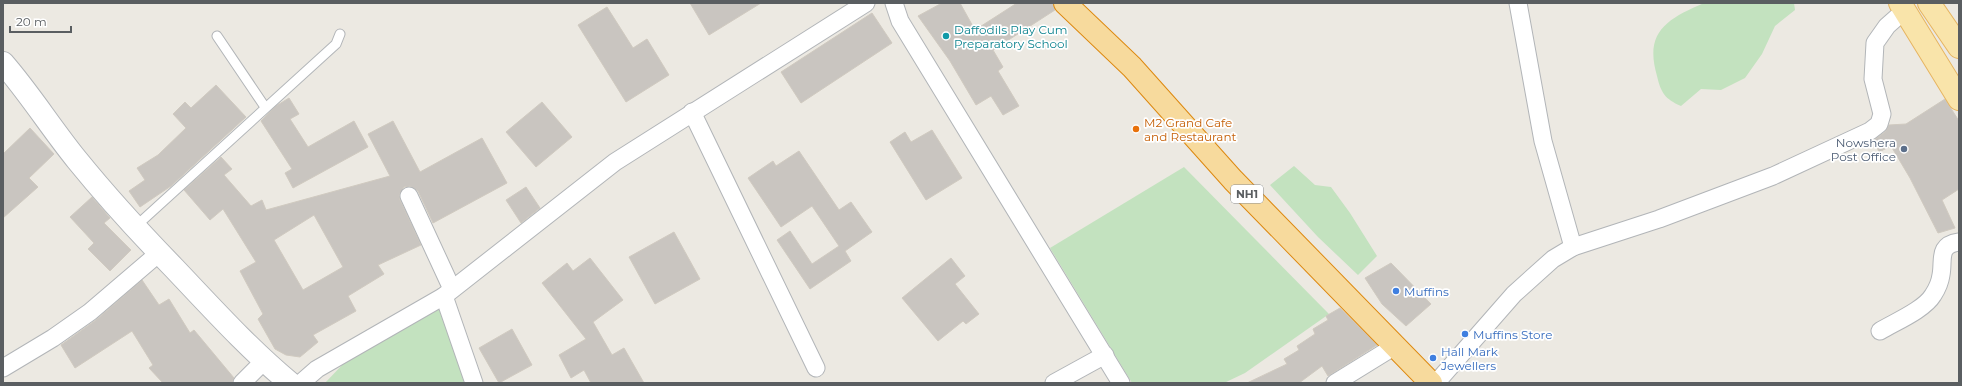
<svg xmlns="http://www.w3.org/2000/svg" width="1962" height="386" viewBox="0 0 1962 386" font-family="Montserrat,sans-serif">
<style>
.green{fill:#c3e2bf}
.building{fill:#c9c5c0;stroke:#d0cac0;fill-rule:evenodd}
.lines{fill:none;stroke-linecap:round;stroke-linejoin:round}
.service-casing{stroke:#b2b5b8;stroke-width:11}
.minor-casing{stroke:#b2b5b8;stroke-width:19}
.tertiary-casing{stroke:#b2b5b8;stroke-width:24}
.primary-casing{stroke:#e6b460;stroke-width:24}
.trunk-casing{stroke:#dd8910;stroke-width:24}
.service{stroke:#fff;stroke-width:9}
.minor{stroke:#fff;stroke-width:17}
.tertiary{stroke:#fff;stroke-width:22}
.primary{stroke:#f9e4aa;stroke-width:22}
.trunk{stroke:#f7da9d;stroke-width:22}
.culture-dot{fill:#0f9aa8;stroke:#fff;stroke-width:1.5}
.food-dot{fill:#e8710a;stroke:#fff;stroke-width:1.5}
.service-dot{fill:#5c6f8a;stroke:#fff;stroke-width:1.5}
.shop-dot{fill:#3f7fe0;stroke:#fff;stroke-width:1.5}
.labels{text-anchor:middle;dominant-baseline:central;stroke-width:3.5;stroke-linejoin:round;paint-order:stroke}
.shield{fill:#fff;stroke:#8c8e90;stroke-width:1}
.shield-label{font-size:11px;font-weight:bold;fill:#5a5e61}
.culture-label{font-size:12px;fill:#0d838f;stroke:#fff;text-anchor:start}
.food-label{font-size:12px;fill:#c56008;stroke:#fff;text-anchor:start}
.service-label{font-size:12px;fill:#4e5e75;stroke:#fff;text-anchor:end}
.shop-label{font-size:12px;fill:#366cbe;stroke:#fff;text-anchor:start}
</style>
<rect width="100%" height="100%" fill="#ece9e2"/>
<g class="green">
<path d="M 1704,3 L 1794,3 L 1795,10 L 1775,26 L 1762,54 L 1745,78 L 1721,90 L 1701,89 L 1681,106 C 1665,99 1661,93 1657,76 C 1644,32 1667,19 1704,3 Z"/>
<polygon points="1294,166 1315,185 1331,187 1350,213 1377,256 1358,275 1318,237 1270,185"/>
<polygon points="1184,167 1329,314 1245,373 1224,383 1132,383 1050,248"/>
<polygon points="436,307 445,311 464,383 325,383 345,362"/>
</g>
<g class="building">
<polygon points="690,3 761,3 709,35"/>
<polygon points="942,3 960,3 975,30 1017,3 1053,3 1055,10 993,50 1003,67 998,71 1019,106 1003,115 991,96 976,105 950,61 918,16"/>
<polygon points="607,7 633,48 647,39 669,75 626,102 578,25"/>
<polygon points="872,13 892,43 801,103 781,72"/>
<polygon points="216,85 246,117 171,186 140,207 129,191 145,180 137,168 158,155 186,128 173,114 185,102 191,108"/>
<polygon points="289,98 299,114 290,119 308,147 354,121 368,147 293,188 285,173 292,169 261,121 276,106"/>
<polygon points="1945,99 1959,121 1959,189 1942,200 1955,228 1938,233 1910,178 1891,146 1879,152 1874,140 1885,132 1889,125 1906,124"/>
<polygon points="542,102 572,137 536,167 506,132"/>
<path d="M 393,121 L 420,172 L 482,138 L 507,183 L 433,223 L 418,191 L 410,186 L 404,187 L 399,195 L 400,200 L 421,245 L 378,265 L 384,274 L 348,296 L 356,311 L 313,335 L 318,342 L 300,357 L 286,355 L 275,349 L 258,319 L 263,314 L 240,271 L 256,262 L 223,209 L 210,220 L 184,190 L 221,157 L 232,169 L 224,175 L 251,206 L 262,200 L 266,210 L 390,176 L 368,134 ZM 314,215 L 343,267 L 303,290 L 274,240 Z"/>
<polygon points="30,128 54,154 29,178 38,187 3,218 3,154"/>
<polygon points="932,130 962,178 926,200 890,142 905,132 911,142"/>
<polygon points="799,151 839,210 851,202 872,232 845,251 851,261 810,289 777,240 790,231 812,264 839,246 812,206 781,227 748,178 773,161 776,166"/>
<polygon points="526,187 540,208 521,223 506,200"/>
<polygon points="92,197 110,218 104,223 131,250 110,271 88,249 94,243 70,217"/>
<polygon points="674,232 700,279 655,304 629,257"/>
<polygon points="590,258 623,300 593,322 612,355 624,348 644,383 591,383 584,370 571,378 559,355 586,339 542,283 567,263 573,271"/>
<polygon points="951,258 965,276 955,284 979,314 966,324 963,321 938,341 902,298"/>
<polygon points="1391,263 1431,304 1406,326 1382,304 1365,278"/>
<polygon points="142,280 159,305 169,299 190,333 194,330 234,378 232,383 163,383 149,368 153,365 132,331 75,368 61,345 96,320"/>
<polygon points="1340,308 1377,345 1328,376 1322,366 1299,383 1247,383 1287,364 1284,359 1299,350 1297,346 1315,334 1313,329 1328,320 1326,316"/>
<polygon points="512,329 532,365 499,383 479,348"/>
</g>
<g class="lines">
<g class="service-casing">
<g id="service">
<polyline points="217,36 265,107"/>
<polyline points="135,227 336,44 340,34"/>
</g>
</g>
<g class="minor-casing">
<g id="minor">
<polyline points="894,3 900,21 1121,383"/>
<polyline points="1518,3 1543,141 1573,247"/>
<polyline points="692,112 816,368"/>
<polyline points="409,196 452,289"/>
<polyline points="444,296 474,383"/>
<path d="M 1880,331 C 1895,322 1924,310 1933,295 C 1937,289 1940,282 1941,275 C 1944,260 1937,245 1959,242"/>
<polyline points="3,368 53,338 90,312 159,253"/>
<polyline points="242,383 264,361"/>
<polyline points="301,383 317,369 444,296 615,162 866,3"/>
<polyline points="1054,383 1105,355"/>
<polyline points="1335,383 1395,346"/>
<polyline points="1436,383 1514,294 1553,259 1573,247 1659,219 1773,176 1870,131 1879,124 1882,114 1873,79 1875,43 1887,26 1904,11"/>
</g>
</g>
<g class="tertiary-casing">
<path id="tertiary" d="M 3,63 C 30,94 51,128 77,160 C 107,197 140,233 174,268 C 212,308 248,348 290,383"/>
</g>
<g class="primary-casing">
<g id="primary">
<polyline points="1900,3 1959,99"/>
<polyline points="1929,3 1959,47"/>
</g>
</g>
<g class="trunk-casing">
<polyline id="trunk" points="1065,3 1132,67 1233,180 1431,383"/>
</g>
<use href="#service" class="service"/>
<use href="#minor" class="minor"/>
<use href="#tertiary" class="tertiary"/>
<use href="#primary" class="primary"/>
<use href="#trunk" class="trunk"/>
</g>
<circle class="culture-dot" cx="946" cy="36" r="4"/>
<circle class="food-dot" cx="1136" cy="129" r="4"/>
<circle class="service-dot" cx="1904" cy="149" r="4"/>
<g class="shop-dot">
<circle cx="1396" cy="291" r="4"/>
<circle cx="1465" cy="334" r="4"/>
<circle cx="1433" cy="358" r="4"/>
</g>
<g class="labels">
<rect class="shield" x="1231" y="185" width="32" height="18" rx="3"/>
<g class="shield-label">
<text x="1247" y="194">NH1</text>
</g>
<g class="culture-label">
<text x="954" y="29">Daffodils Play Cum<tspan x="954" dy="14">Preparatory School</tspan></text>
</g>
<g class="food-label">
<text x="1144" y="122">M2 Grand Cafe<tspan x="1144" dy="14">and Restaurant</tspan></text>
</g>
<g class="service-label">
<text x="1896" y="142">Nowshera<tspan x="1896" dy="14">Post Office</tspan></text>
</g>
<g class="shop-label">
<text x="1404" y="291">Muffins</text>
<text x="1473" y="334">Muffins Store</text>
<text x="1441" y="351">Hall Mark<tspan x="1441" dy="14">Jewellers</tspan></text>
</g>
</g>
<rect width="1962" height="386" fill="none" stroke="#5a5e61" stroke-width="8"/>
<path d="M10 26v6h61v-6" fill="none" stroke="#5a5e61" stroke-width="2"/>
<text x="16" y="26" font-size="12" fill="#5a5e61" stroke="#ffffff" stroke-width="3" paint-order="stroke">20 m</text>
</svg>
